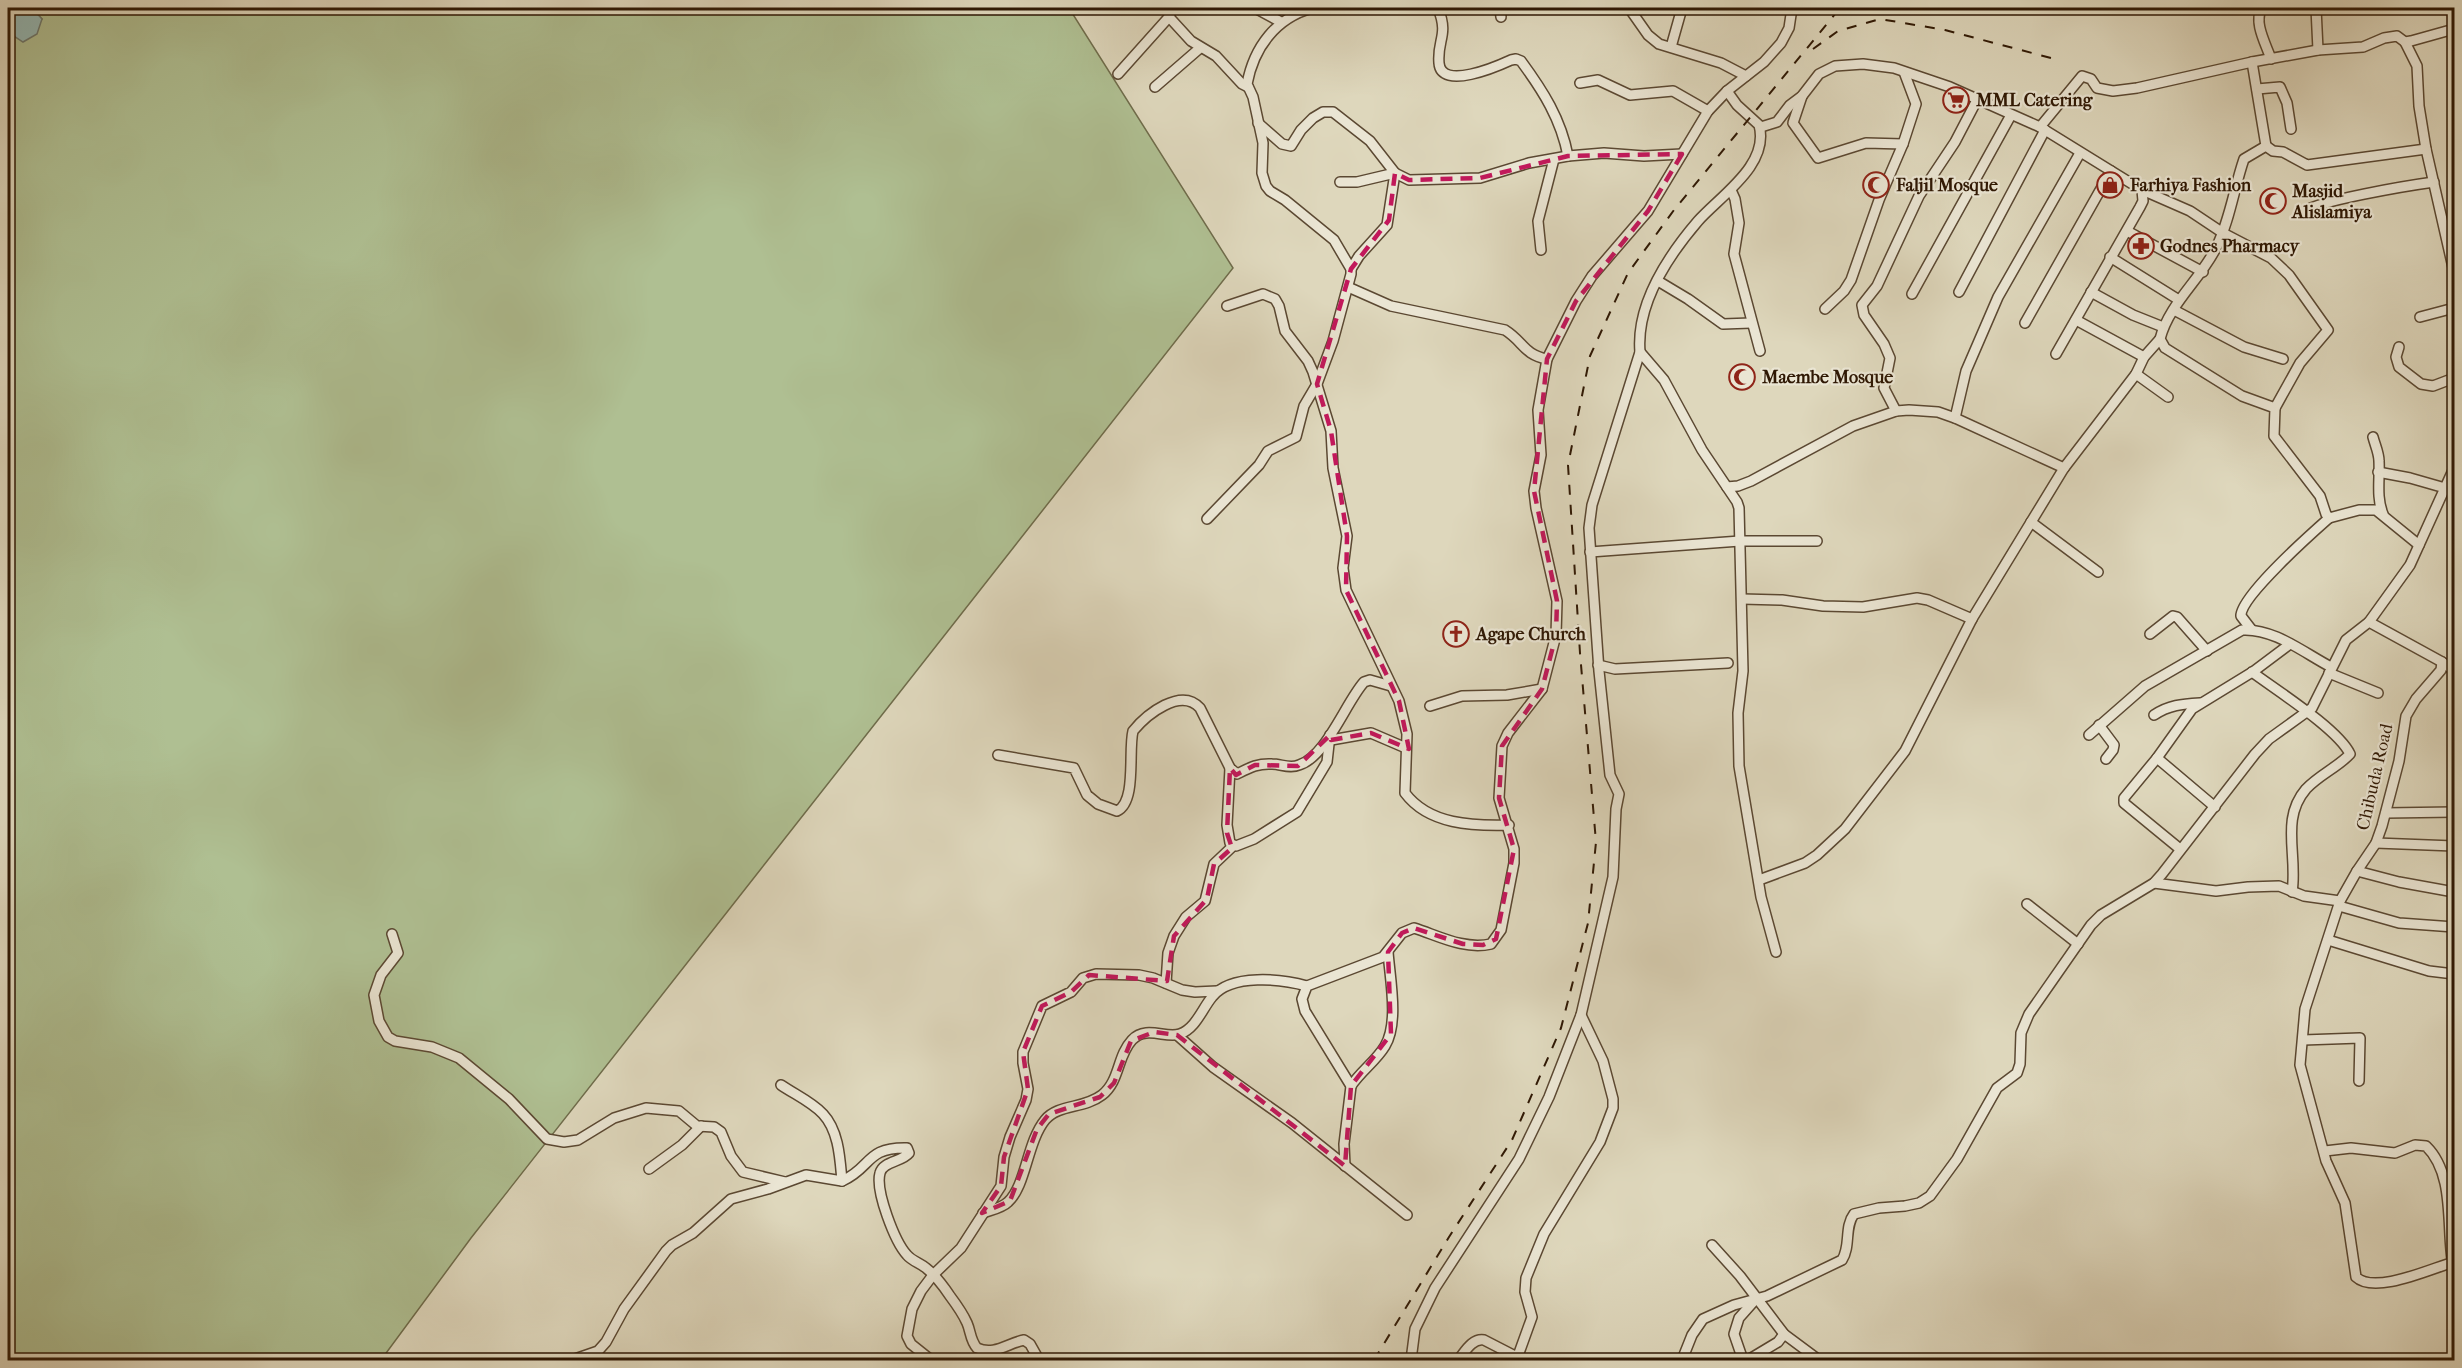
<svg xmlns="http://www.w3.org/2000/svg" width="2462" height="1368" viewBox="0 0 2462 1368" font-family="'IM FELL French Canon',serif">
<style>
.green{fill:#afbf92;stroke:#6f6c4b;stroke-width:1.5}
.water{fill:#94b8b5;stroke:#6c786e;stroke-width:1.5}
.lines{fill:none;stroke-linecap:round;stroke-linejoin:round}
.minor-casing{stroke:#5b4832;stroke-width:12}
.minor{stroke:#eae5d3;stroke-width:9}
.rail{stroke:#2f1804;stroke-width:2;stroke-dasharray:10 10;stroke-linecap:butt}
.marked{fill:none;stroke:#c2185b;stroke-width:4.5;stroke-dasharray:12 8;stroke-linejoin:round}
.labels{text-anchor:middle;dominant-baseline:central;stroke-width:4.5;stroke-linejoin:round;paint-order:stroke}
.poi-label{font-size:18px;font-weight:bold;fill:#2f1804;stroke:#eae5d3;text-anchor:start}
.street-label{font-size:18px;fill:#2f1804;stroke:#eae5d3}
</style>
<rect width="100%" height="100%" fill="#ded7bc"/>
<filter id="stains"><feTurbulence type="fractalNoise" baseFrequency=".00333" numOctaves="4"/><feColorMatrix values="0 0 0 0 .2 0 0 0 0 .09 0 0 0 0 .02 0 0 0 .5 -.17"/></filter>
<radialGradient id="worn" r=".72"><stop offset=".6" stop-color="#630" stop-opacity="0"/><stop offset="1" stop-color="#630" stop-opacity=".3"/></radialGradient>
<polygon class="green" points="32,8 1069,8 1233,268 471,1238 381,1360 8,1360 8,32 23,41 42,19"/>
<polygon class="water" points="8,8 32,8 42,19 37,34 23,42 8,32"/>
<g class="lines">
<g class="minor-casing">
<g id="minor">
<polyline points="1255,8 1281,22"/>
<path d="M 1438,8 C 1449,36 1437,39 1439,63 C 1441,91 1498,66 1511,60 L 1516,59 L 1521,61 C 1543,91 1561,119 1568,156"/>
<polyline points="1500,8 1501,17"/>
<polyline points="1629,8 1648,35 1659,44 1721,63 1746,76"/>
<path d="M 2262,8 C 2253,22 2266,44 2271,59"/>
<polyline points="2316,8 2318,50"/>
<polyline points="1169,17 1191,41 1216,56 1242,84 1248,87"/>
<polyline points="2405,42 2417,66 2419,106 2426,149 2454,272"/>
<polyline points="1671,47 1682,8"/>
<path d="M 2252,62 L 2266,146 L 2244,159 C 2234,188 2230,220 2216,248 C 2200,280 2169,304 2160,339 L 2165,348 L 2242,396 L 2275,408 L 2274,436 L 2320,496 L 2326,514 L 2329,518 L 2359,510 L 2376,510 L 2419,545"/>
<polyline points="1118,74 1169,17 1172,8"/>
<polyline points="1580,83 1598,80 1630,95 1673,91 1708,111"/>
<polyline points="1155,87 1200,48"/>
<polyline points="2257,89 2280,87 2287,103 2291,129"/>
<polyline points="1802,96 1793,123 1818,158 1866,143 1903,144"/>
<polyline points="1258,123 1282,144 1291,146 1301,130 1313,118 1323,112 1333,112 1370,141 1395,173 1387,225 1359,256 1351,269"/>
<polyline points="1761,127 1777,122 1790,105 1802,96 1819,74 1835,66 1863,64 1894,68 1950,87 2040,127 2142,190 2190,211 2223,233 2271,258 2289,275 2328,330 2300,363 2275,408"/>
<polyline points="2040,127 2082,76 2091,79 2097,88 2113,91 2137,88 2252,62 2318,50 2363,47 2384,38 2397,36 2405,42 2411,41 2454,29"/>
<polyline points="2266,146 2273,151 2283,152 2307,165 2426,149"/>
<polyline points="1340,182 1357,182 1395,173 1409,180 1480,178 1529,163 1568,156 1604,153 1644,156 1682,154"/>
<polyline points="1731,190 1735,199 1739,223 1734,254 1760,351"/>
<path d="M 2302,213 C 2313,201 2412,185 2434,182"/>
<polyline points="2127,231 2203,272"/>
<polyline points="1541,250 1538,221 1554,159"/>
<polyline points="2110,257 2179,300"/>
<polyline points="1658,281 1688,299 1723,324 1751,323"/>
<path d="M 1348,287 L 1391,306 L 1505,330 C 1524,342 1523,354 1547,359"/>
<polyline points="1959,292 2045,130"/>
<polyline points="2091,292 2133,315 2163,327"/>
<polyline points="1912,294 2011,115"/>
<path d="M 1227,306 L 1263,294 L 1275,299 L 1279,306 L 1285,331 L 1308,361 L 1313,372 L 1331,431 L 1333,468 L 1347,536 L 1343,568 L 1346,590 L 1399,701 L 1407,734 L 1405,793 C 1429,825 1473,826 1509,825"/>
<polyline points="1825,309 1844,291 1851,280 1879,200 1903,144 1916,104 1904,72"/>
<polyline points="2174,310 2244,347 2283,359"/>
<polyline points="2420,317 2454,308"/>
<polyline points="2076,320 2144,357"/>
<polyline points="2025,323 2111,171"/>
<polyline points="2399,347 2396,357 2399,367 2421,384 2433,386 2454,378"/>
<polyline points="1640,352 1664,380 1702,450 1737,502 1739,508 1743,671 1738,713 1739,766 1761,897 1776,952"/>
<polyline points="2056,354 2140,207 2143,201 2142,190"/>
<polyline points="2136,374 2168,397"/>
<polyline points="1896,411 1884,388 1890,358 1884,344 1864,315 1862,305 1877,286 1919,196 1955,142 1978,98"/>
<polyline points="1955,418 1966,371 1998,297 2080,153"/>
<path d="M 2373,437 C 2375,445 2379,453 2379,461 C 2380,479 2376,497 2383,514"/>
<polyline points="2064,468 2136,374 2144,357 2160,339"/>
<polyline points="2378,472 2410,478 2445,488"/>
<polyline points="1727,487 1738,486 1751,481 1853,426 1896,411 1909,410 1938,412 1955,418 2064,468 1972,619 1905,751 1845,829 1817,855 1805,863 1759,880"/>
<path d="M 1207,519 L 1259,465 L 1268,451 L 1296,437 L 1304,406 L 1317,384 L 1333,341 L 1351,274 L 1351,269 L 1334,240 L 1285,200 L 1270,191 L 1266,186 L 1262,173 L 1263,143 L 1253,97 L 1247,84 C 1254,47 1276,18 1312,8"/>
<polyline points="2031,522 2098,572"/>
<polyline points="1590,552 1740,541 1817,541"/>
<polyline points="1742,599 1782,600 1823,606 1863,607 1917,598 1928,600 1972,619"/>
<polyline points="2369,622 2410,565 2454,468"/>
<path d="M 2251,629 L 2241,616 C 2240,597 2312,533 2329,518"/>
<polyline points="2150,634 2173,616 2177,617 2207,651"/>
<path d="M 2442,662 L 2441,670 L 2416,699 L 2406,716 L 2399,761 L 2382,826 L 2376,843 L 2357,871 L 2340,901 L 2305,1009 L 2300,1065 L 2326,1161 L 2345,1203 L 2356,1277 C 2375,1295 2432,1268 2454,1262"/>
<polyline points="1598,665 1615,669 1728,663"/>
<path d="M 2252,672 C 2276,690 2338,729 2350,754 C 2338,767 2319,775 2306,789 C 2280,819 2298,856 2292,892"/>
<polyline points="2329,673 2378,693"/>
<polyline points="1430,706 1462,696 1507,695 1542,689"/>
<path d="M 2154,715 C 2169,705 2182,704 2200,703"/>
<polyline points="2099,725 2114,745 2113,750 2106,759"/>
<path d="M 2089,735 L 2145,686 L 2242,630 C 2274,628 2304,653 2331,667"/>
<polyline points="1331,740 1371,733 1406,748"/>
<path d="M 998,755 L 1074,768 L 1087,795 L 1098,804 L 1117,811 C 1137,802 1128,750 1133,731 C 1147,714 1181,687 1200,708 L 1230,768 L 1237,774 C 1249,768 1258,763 1272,764 C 1281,764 1290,769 1299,765 C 1326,757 1346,702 1364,682 L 1370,680 L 1391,686"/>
<polyline points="2157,758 2215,807"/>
<polyline points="1230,768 1227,825 1230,843 1236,846 1254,839 1297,812 1327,762 1330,735"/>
<polyline points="2386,813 2454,812"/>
<polyline points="2376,843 2454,846"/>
<polyline points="2180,849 2124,803 2124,798 2157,758 2192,709 2254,671 2290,644"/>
<polyline points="2357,871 2399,882 2454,892"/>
<polyline points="2154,883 2216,891 2248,887 2279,886 2304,896 2340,901"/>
<polyline points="2027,904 2078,944"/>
<polyline points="2339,906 2399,923 2454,927"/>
<polyline points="392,934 398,953 381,975 374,995 379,1021 388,1037 395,1041 432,1047 459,1058 509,1099 547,1139 564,1142 578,1140 614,1118 646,1108 679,1111 697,1126 714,1127 721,1132 731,1156 743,1172 785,1182"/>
<polyline points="2328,940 2429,971 2454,974"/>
<polyline points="1166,983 1168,953 1174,936 1186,917 1205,901 1214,864 1233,846"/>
<polyline points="1177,1035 1213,1067 1292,1123 1407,1215"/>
<polyline points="2303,1040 2360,1038 2359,1081"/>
<path d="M 781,1085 C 794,1094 812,1102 823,1114 C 839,1131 840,1159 842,1181"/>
<path d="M 1351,1086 C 1361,1071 1376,1061 1385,1046 C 1399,1023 1390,979 1388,952"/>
<path d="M 2325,1151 L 2351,1148 L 2395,1153 L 2415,1145 L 2426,1146 C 2457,1176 2445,1233 2454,1272"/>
<path d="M 1345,1166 L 1344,1144 L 1351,1086 L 1305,1011 L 1302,999 L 1307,986 L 1383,957 L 1402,933 L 1414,928 C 1439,936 1464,950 1491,944 L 1501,930 L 1514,863 L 1514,849 L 1499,798 L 1502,746 L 1508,733 L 1542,689 L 1556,635 L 1557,601 L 1536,508 L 1534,491 L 1541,455 L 1538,410 L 1547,359 L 1576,301 L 1592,276 L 1648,211 L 1708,111 L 1727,91 L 1764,62 L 1781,43 L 1789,28 L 1792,8"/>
<polyline points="649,1169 682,1145 701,1126"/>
<path d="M 983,1213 C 991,1210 1002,1208 1008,1202 C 1026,1186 1027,1142 1045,1120 C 1058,1104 1084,1109 1102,1095 C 1120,1081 1117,1056 1132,1040 C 1146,1025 1166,1039 1180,1034 C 1196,1028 1202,1009 1212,997 C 1231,973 1282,979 1307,986"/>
<polyline points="1712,1245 1740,1276 1784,1334 1819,1360"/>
<path d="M 572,1360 L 598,1351 L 606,1342 L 624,1309 L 666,1251 L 672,1245 L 693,1233 L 731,1199 L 768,1189 L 806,1175 L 842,1181 C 872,1168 865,1147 907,1148 L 909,1153 C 902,1162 883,1161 880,1173 C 875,1191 895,1242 907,1255 C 912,1261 920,1263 926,1268 C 935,1275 944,1287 950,1296 C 956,1304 963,1314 967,1323 C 971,1332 970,1340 977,1348 C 994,1356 1008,1343 1024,1340 L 1030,1344 L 1039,1360"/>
<polyline points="871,1360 874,1360"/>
<polyline points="931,1360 911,1344 907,1336 912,1309 921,1291 933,1275 961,1248 1001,1186 1004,1157 1010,1137 1026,1100 1028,1089 1023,1063 1023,1052 1042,1006 1071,992 1083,978 1096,974 1139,975 1153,978 1182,990 1195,992 1217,991"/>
<path d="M 1411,1360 L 1415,1329 L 1435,1288 L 1519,1159 L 1549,1097 L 1581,1015 L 1613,877 L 1616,809 L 1619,794 L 1610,775 L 1599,671 L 1589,528 L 1592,505 L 1640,352 C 1636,305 1668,256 1698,221 C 1720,196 1770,165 1759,125 L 1737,105 L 1727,91"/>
<path d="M 1458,1360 C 1465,1352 1472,1338 1484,1340 L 1519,1358"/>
<polyline points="1525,1360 1519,1358 1519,1353 1532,1317 1525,1292 1526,1278 1544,1234 1600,1142 1613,1108 1613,1099 1603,1061 1581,1015"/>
<path d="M 1682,1360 L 1692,1335 L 1703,1319 L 1734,1305 L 1767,1296 L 1842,1260 C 1851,1246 1844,1227 1854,1214 L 1879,1208 L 1905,1206 L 1919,1203 L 1930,1196 L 1957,1159 L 1997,1088 L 2017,1073 L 2020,1064 L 2021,1033 L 2029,1014 L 2091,925 L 2101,915 L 2154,883 L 2162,874 L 2255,754 L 2269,739 L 2312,708 L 2346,640 L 2369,622 L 2442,662 L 2454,671"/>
<polyline points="1743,1360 1734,1334 1739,1318 1755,1300"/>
<polyline points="1748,1360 1778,1342 1784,1334"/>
<polyline points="1856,1360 1864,1359 1877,1360"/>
</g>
</g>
<use href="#minor" class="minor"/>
<g class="rail">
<polyline points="1813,49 1838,31 1880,19 1945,30 2051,58"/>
<polyline points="1374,1360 1449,1237 1512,1140 1561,1028 1588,923 1596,842 1580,653 1568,465 1590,356 1628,273 1674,210 1840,8"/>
</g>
</g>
<path class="marked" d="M 1682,154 L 1648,211 L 1576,301 L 1547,359 L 1534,491 L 1557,601 L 1556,635 L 1542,689 L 1502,746 L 1499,798 L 1514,849 L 1496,939 L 1483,945 L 1463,944 L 1414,928 L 1402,933 L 1388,952 L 1391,1034 L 1351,1086 L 1345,1166 L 1177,1035 L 1154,1032 L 1131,1041 L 1114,1083 L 1100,1097 L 1049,1114 L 1037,1129 L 1010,1201 L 982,1213 L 1001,1186 L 1004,1157 L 1028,1089 L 1023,1052 L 1042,1006 L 1071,992 L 1089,975 L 1167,981 L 1174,936 L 1207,899 L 1214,864 L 1232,848 L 1227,833 L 1230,768 L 1236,775 L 1255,765 L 1298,766 L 1330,735 L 1331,740 L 1371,733 L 1409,749 L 1399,701 L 1346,590 L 1347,536 L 1331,431 L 1317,384 L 1351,269 L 1389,220 L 1395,173 L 1409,180 L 1480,178 L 1568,156 Z"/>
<defs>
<g id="supermarket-ring" transform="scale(1.35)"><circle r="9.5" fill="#eae5d3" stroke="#8f2418" stroke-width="1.5"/><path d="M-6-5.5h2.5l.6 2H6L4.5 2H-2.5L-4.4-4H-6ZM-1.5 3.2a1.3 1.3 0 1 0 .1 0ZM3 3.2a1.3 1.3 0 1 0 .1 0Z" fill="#8f2418"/></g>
<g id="mosque-ring" transform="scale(1.35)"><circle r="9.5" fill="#eae5d3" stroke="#8f2418" stroke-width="1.5"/><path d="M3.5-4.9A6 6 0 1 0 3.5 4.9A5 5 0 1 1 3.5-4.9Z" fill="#8f2418"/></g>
<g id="shop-ring" transform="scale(1.35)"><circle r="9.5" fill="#eae5d3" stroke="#8f2418" stroke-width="1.5"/><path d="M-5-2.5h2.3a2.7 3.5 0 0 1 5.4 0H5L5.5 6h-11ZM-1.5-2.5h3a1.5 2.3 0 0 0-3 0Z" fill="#8f2418"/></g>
<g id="pharmacy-ring" transform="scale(1.35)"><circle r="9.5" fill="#eae5d3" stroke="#8f2418" stroke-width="1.5"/><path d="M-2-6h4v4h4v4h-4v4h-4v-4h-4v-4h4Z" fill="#8f2418"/></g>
<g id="church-ring" transform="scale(1.35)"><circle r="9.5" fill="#eae5d3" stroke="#8f2418" stroke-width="1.5"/><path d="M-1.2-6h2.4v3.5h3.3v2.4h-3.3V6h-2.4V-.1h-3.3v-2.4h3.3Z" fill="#8f2418"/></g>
</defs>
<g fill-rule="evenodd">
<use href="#supermarket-ring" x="1956" y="100"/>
<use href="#mosque-ring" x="1876" y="185"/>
<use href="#shop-ring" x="2110" y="185"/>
<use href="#mosque-ring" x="2273" y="201"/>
<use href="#pharmacy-ring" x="2141" y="246"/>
<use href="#mosque-ring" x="1742" y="377"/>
<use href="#church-ring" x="1456" y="634"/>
</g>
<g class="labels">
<g class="poi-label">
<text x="1976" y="100">MML Catering</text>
<text x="1896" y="185">Faljil Mosque</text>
<text x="2130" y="185">Farhiya Fashion</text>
<text x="2292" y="191">Masjid<tspan x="2292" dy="21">Alislamiya</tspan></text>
<text x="2160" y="246">Godnes Pharmacy</text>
<text x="1762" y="377">Maembe Mosque</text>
<text x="1476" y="634">Agape Church</text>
</g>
<g class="street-label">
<text transform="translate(2375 777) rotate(-77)">Chibuda Road</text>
</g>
</g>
<rect width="2462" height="1368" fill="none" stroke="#ded7bc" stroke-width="30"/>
<rect x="9" y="9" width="2444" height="1350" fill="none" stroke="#2f1804" stroke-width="3"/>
<rect x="15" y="15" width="2432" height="1338" fill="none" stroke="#2f1804" stroke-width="1.5"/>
<rect width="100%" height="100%" filter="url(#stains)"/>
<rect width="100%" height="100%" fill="url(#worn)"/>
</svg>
